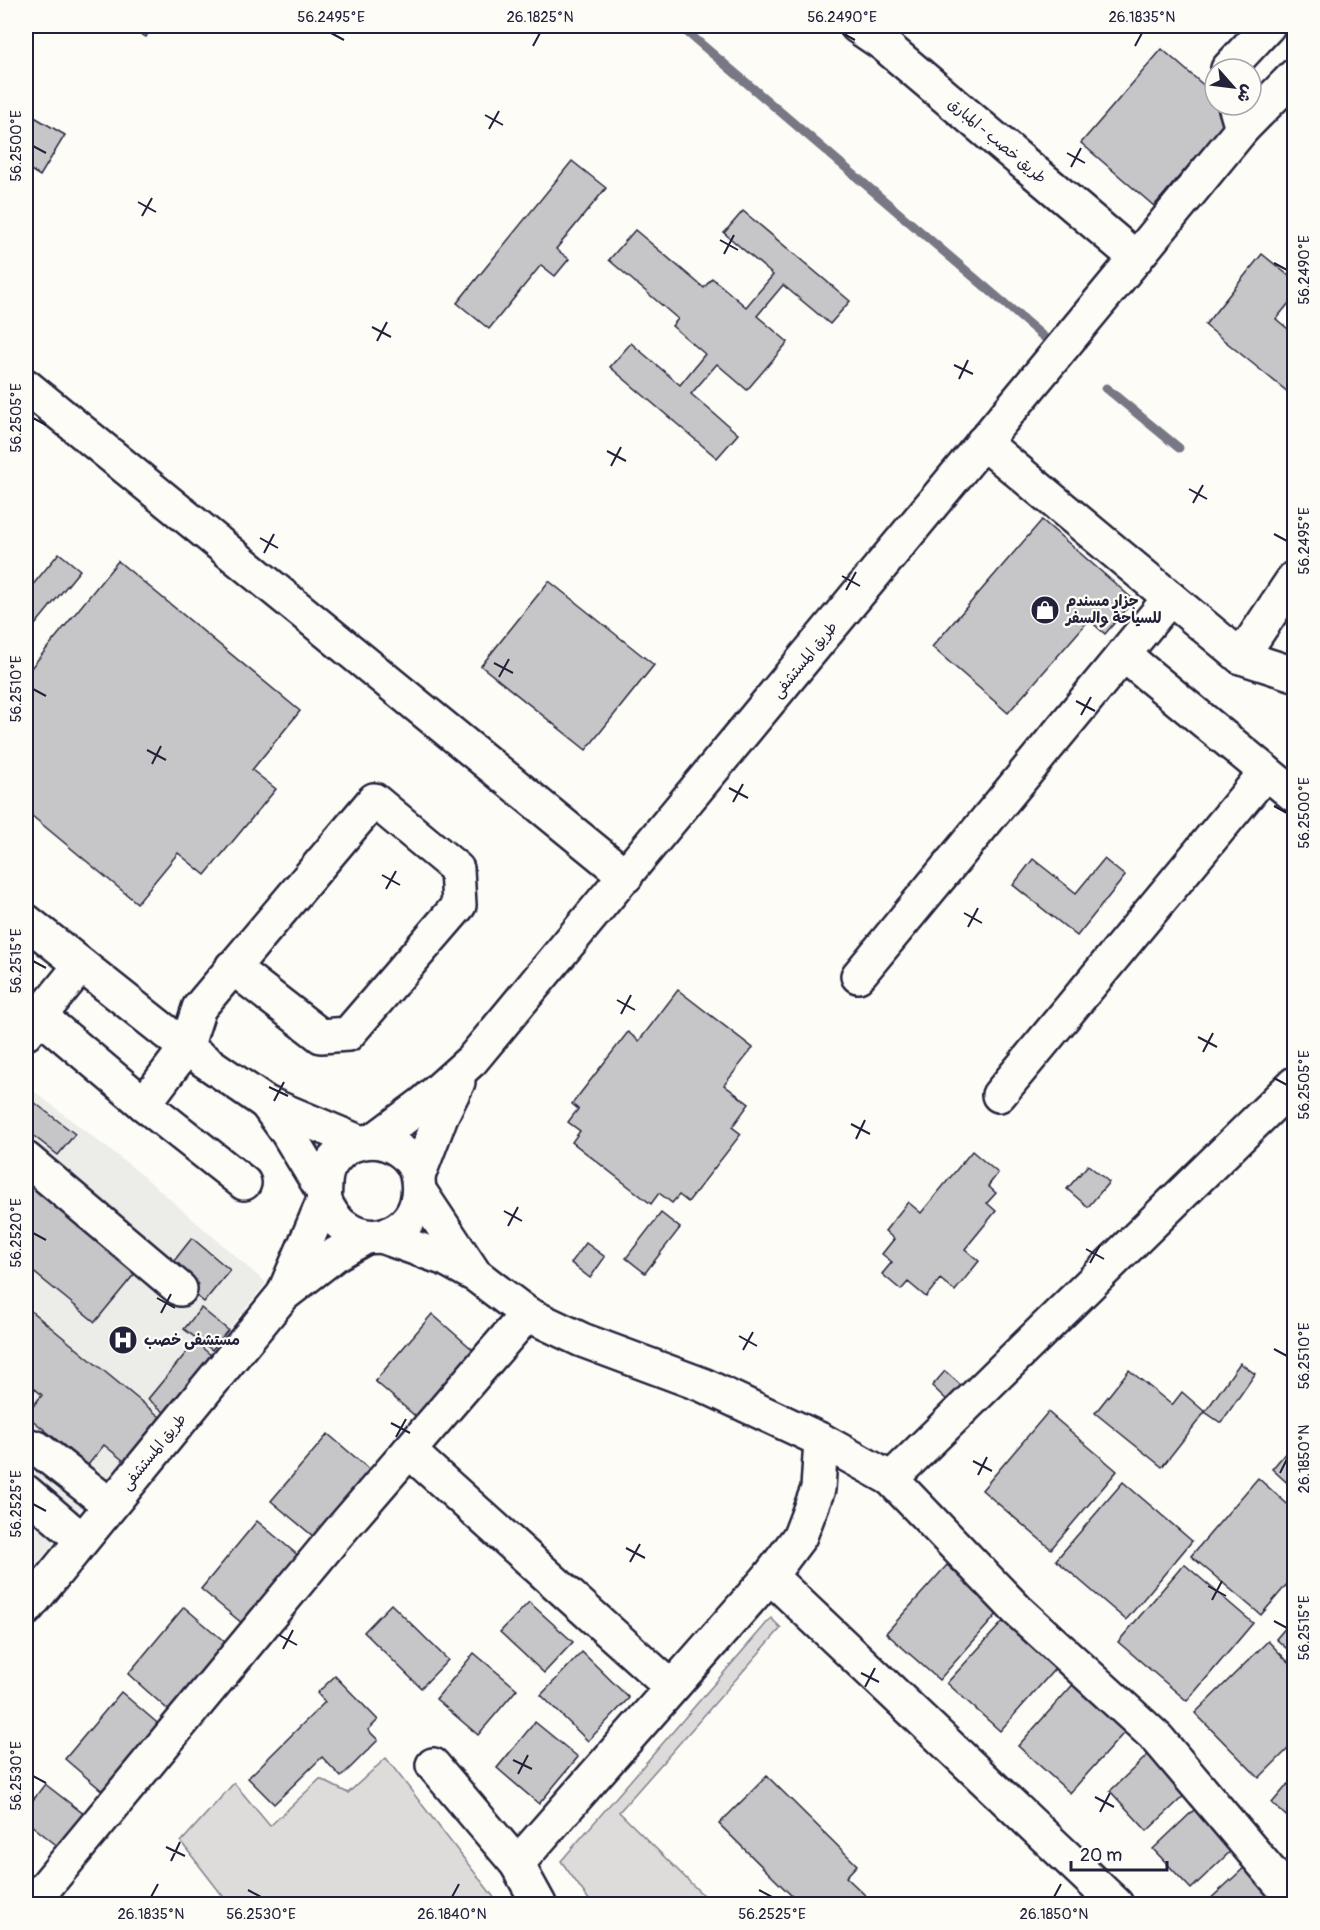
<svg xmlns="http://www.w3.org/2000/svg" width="1320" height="1930" viewBox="0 0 1320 1930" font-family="Pangolin,'Playpen Sans Arabic',sans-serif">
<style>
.built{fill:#ecece9}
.green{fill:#dddcdb;stroke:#807f8b;stroke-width:1.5}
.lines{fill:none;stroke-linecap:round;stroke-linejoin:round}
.stream{stroke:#787885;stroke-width:9}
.building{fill:#c6c6c8;stroke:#22223b;stroke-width:1.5}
.minor-casing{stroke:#22223b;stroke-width:38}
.major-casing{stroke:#22223b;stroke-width:38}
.minor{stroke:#fdfcf7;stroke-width:33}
.major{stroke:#fdfcf7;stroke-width:33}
.ticks{fill:none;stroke:#22223b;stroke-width:2}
.labels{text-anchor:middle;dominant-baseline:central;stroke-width:4.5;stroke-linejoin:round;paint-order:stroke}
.street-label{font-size:15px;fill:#22223b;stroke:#fdfcf7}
.poi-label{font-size:15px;font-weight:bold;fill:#22223b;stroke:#fdfcf7;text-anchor:start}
.neatline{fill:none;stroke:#22223b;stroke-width:2}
.ticks-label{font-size:15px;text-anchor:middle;fill:#22223b}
</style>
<rect width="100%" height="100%" fill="#fdfcf7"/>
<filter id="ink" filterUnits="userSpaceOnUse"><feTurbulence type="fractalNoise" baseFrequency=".0167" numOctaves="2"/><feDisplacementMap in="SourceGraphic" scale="12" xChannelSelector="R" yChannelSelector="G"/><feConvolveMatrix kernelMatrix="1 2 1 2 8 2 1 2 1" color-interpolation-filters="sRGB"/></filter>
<g filter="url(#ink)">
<polygon class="built" points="26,1085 141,1174 266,1283 212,1350 211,1355 124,1461 94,1492 26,1578"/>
<g class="green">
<polygon points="771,1618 781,1628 619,1812 712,1904 592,1904 561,1861"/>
<polygon points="386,1758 499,1904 229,1904 181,1842 234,1783 270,1826 320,1779 348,1793"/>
</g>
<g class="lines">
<g class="stream">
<polyline points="680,26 1052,344"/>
<polyline points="1106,388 1179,448"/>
</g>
</g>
<g class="building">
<polygon points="127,26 152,26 146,37"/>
<polygon points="1162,49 1215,95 1215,105 1227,105 1234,112 1154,206 1081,143"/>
<polygon points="26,112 65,135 40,176 26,167"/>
<polygon points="572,161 606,188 556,249 569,259 555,276 541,265 489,329 457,303"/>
<polygon points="743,211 850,301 830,324 783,285 757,316 788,342 747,390 717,364 691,394 738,434 717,458 610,367 631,343 680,385 705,354 672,326 678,319 609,260 635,230 704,288 712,278 746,307 773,275 724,233"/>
<polygon points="1262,254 1294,280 1294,297 1276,319 1293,333 1294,331 1294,397 1205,325"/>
<polygon points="1042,520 1134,600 1105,634 1089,620 1008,713 932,647"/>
<polygon points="59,553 80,570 26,636 26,593"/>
<polygon points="118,561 300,711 252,770 276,789 205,875 178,853 137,903 26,811 26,674"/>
<polygon points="549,581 654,665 586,750 481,666"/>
<polygon points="1033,859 1076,893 1104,859 1125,876 1077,936 1013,885"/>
<polygon points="678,990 753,1048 724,1085 749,1104 732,1127 741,1134 688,1202 679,1195 672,1203 659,1193 651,1204 572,1142 580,1131 568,1122 578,1109 572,1104 628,1032 639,1041"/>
<polygon points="26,1096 75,1134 58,1155 26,1130"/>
<polygon points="972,1151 998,1173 988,1186 996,1193 987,1203 996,1211 965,1249 979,1261 955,1291 940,1279 926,1297 908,1282 901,1290 882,1274 892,1262 882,1254 894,1239 885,1231 908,1202 921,1213"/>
<polygon points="1088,1165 1109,1182 1088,1207 1067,1189"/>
<polygon points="26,1183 136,1272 95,1322 26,1266"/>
<polygon points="661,1213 680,1228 645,1273 626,1258"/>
<polygon points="192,1238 230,1270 204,1302 166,1271"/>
<polygon points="586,1243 605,1257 590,1278 571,1263"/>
<polygon points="26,1307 160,1417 124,1461 104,1445 88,1465 26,1415 42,1395 26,1381"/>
<polygon points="201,1308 228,1330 212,1350 184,1329"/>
<polygon points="432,1314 479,1355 422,1422 375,1381"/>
<polygon points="195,1342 211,1355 164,1412 148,1399"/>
<polygon points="1240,1363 1255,1374 1221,1423 1205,1412"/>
<polygon points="1129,1370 1172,1405 1182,1392 1205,1412 1162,1467 1095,1413"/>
<polygon points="945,1371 963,1387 950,1403 932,1386"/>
<polygon points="1048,1412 1117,1471 1051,1549 982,1490"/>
<polygon points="328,1434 376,1475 320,1542 271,1501"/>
<polygon points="1294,1443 1294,1489 1272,1469"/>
<polygon points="1258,1478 1294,1510 1294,1576 1261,1615 1191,1556"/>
<polygon points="1123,1482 1192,1541 1126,1620 1056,1560"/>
<polygon points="257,1521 306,1562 249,1629 201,1589"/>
<polygon points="1184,1564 1253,1623 1187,1701 1118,1642"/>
<polygon points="947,1565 999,1612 939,1680 886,1633"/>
<polygon points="529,1602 573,1642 544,1673 500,1632"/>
<polygon points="391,1604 448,1660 421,1688 364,1632"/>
<polygon points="184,1607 232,1648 175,1716 128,1674"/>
<polygon points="1008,1616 1060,1663 1000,1731 947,1683"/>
<polygon points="1294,1618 1294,1655 1276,1639"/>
<polygon points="1268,1641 1294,1668 1294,1743 1259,1778 1195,1713"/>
<polygon points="582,1652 629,1698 588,1741 541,1695"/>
<polygon points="474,1653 517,1689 478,1735 436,1699"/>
<polygon points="335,1676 378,1720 368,1730 378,1740 341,1777 322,1757 274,1804 248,1778 325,1702 317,1693"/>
<polygon points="1078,1679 1130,1726 1070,1793 1018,1746"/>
<polygon points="121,1692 169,1733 113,1800 65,1759"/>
<polygon points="535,1722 578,1757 539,1804 497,1768"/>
<polygon points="1153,1750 1190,1790 1147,1831 1110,1791"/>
<polygon points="767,1776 857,1865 846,1877 867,1897 859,1904 800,1904 719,1824"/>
<polygon points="1294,1777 1294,1823 1272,1803"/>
<polygon points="45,1784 94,1822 69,1855 26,1821 26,1809"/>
<polygon points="1196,1808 1234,1848 1191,1889 1153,1849"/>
<polygon points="1247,1865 1284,1904 1205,1904"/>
</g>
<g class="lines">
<g class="minor-casing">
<g id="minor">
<polyline points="1228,69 1268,26"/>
<polyline points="1235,105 1242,129"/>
<polyline points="26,386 626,876"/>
<polyline points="983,442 1241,657 1294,674"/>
<polyline points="1124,655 1294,795"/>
<polyline points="1241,657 1294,578"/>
<polyline points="26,921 186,1048 266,1103 359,1142"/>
<polyline points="232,967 321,1036 348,1034 459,905 457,869 374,800 199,1008 186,1048 144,1104 244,1183"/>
<polyline points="858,976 1170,598"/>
<polyline points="40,1016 144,1104"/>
<polyline points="26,1033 81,965"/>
<polyline points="999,1095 1266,772"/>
<polyline points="266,1103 287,1132 324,1193"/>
<polyline points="373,1141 424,1103 472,1060 1136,258"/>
<polyline points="26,1159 180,1289"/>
<polyline points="418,1176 441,1116 458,1082"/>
<polyline points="420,1192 472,1270"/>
<polyline points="381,1236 446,1259 477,1276 527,1314 582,1340 703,1385 821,1440 891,1479 1017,1610 1158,1739 1294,1900"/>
<path d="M 285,1291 C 295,1267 306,1243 316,1219 C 318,1213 323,1205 324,1198 C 326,1187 323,1178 329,1167 C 334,1158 342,1150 352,1145 C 368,1139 385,1140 399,1150 C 409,1156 417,1168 418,1180 C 426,1243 345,1259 324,1198"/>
<polyline points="26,1445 37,1448 110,1505"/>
<polyline points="409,1451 671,1687"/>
<polyline points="891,1479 1294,1084"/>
<polyline points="26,1492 82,1540"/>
<polyline points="770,1576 1116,1904"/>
<polyline points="26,1609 283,1295 336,1254 366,1237"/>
<polyline points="433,1765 517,1864 539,1904"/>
<polyline points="517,1864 770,1576 800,1536 818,1489 821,1440"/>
<polyline points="26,1904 37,1897 339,1532 527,1314"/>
</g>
</g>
<g class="major-casing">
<polyline id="major" points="857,26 882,43 1136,258 1242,129 1294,76"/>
</g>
<use href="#minor" class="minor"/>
<use href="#major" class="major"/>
</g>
</g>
<path class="ticks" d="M 331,33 L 344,40M 842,33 L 855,40M 533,46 L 540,33M 1135,46 L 1142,33M 485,115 L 503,125M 489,129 L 499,111M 33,146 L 46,153M 1067,153 L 1085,163M 1071,167 L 1081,148M 138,202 L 156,212M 142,216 L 152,198M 720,240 L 738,250M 724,254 L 734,235M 1274,263 L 1287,270M 372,327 L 391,337M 377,341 L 387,322M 954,365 L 973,374M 959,379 L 968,360M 33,418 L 46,425M 607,451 L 626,461M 611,466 L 621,447M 1189,489 L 1207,499M 1193,503 L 1203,485M 1274,534 L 1287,541M 260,538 L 278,548M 264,553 L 274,534M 842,576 L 860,586M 846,590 L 856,572M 494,663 L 513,673M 499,677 L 509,659M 33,689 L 46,696M 1076,701 L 1095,711M 1081,715 L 1091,697M 147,750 L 166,760M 152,764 L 161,746M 729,788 L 748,798M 733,802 L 743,784M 1274,806 L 1287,813M 382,875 L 400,885M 386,889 L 396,871M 964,913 L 982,923M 968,927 L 978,908M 33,961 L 46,968M 617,1000 L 635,1010M 621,1014 L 631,995M 1198,1037 L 1217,1047M 1203,1052 L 1213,1033M 1274,1078 L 1287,1085M 269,1087 L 288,1096M 274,1101 L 284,1082M 851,1124 L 870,1134M 856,1139 L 865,1120M 504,1211 L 522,1221M 508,1226 L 518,1207M 33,1233 L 46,1240M 1086,1249 L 1104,1259M 1090,1263 L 1100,1245M 157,1298 L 175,1308M 161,1313 L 171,1294M 739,1336 L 757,1346M 1274,1349 L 1287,1356M 743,1350 L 753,1332M 391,1423 L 410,1433M 396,1437 L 406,1419M 973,1461 L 992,1471M 1280,1473 L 1287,1459M 978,1475 L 987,1457M 33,1504 L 46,1511M 626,1548 L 645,1558M 630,1562 L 640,1544M 1208,1586 L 1226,1596M 1212,1600 L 1222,1581M 1274,1621 L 1287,1628M 279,1635 L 297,1645M 283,1649 L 293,1630M 861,1673 L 879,1682M 865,1687 L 875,1668M 513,1760 L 532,1769M 518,1774 L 528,1755M 33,1776 L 46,1783M 1095,1797 L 1114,1807M 1100,1812 L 1110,1793M 166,1847 L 185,1856M 171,1861 L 180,1842M 248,1890 L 261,1897M 759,1890 L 772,1897M 151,1897 L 158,1884M 452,1897 L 459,1884M 1054,1897 L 1061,1884"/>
<defs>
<g id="shop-disc" transform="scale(1.5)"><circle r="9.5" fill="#22223b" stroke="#fdfcf7"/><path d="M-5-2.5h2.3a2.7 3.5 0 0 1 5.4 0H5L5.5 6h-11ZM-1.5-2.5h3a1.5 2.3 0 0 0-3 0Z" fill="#fff"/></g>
<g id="hospital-disc" transform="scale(1.5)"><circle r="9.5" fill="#22223b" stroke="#fdfcf7"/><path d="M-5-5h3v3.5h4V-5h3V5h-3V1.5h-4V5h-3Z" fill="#fff"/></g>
</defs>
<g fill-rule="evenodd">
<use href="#shop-disc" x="1045" y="610"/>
<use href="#hospital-disc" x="123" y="1340"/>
</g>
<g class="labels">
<g class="street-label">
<text transform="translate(997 141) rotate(40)">طريق خصب - المبارق</text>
<text transform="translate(805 660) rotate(-51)">طريق المستشفى</text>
<text transform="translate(154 1452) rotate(-51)">طريق المستشفى</text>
</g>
<g class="poi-label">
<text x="1066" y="601">جزار مسندم<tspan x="1066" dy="17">للسياحة والسفر</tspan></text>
<text x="144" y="1340">مستشفى خصب</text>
</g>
</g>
<rect width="1320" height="1930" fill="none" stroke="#fdfcf7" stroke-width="66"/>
<g transform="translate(1233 87) rotate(118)"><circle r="28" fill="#fdfcf7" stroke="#a5a5ac" stroke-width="1.5"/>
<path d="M0-4.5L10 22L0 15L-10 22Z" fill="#22223b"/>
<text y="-9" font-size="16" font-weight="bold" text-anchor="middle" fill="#22223b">ش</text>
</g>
<path d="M1071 1861v9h96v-9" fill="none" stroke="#22223b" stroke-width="3"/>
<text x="1080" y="1861" font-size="18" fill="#22223b" stroke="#fdfcf7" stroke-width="4.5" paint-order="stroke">20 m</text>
<rect x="33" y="33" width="1254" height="1864" class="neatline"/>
<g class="ticks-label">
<text x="331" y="22">56.2495°E</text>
<text x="540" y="22">26.1825°N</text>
<text x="842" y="22">56.2490°E</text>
<text x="1142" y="22">26.1835°N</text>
<text transform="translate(16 146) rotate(-90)" y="5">56.2500°E</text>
<text transform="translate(1304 270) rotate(-90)" y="5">56.2490°E</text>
<text transform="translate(16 418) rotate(-90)" y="5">56.2505°E</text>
<text transform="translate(1304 541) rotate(-90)" y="5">56.2495°E</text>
<text transform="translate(16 689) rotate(-90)" y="5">56.2510°E</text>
<text transform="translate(1304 813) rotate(-90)" y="5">56.2500°E</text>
<text transform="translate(16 961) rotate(-90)" y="5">56.2515°E</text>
<text transform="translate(1304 1085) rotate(-90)" y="5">56.2505°E</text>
<text transform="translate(16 1233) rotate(-90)" y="5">56.2520°E</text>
<text transform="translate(1304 1356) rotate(-90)" y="5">56.2510°E</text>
<text transform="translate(1304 1459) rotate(-90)" y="5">26.1850°N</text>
<text transform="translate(16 1504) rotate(-90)" y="5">56.2525°E</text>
<text transform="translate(1304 1628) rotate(-90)" y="5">56.2515°E</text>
<text transform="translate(16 1776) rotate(-90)" y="5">56.2530°E</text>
<text x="151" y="1919">26.1835°N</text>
<text x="261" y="1919">56.2530°E</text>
<text x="452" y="1919">26.1840°N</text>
<text x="772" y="1919">56.2525°E</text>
<text x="1054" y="1919">26.1850°N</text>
</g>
</svg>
